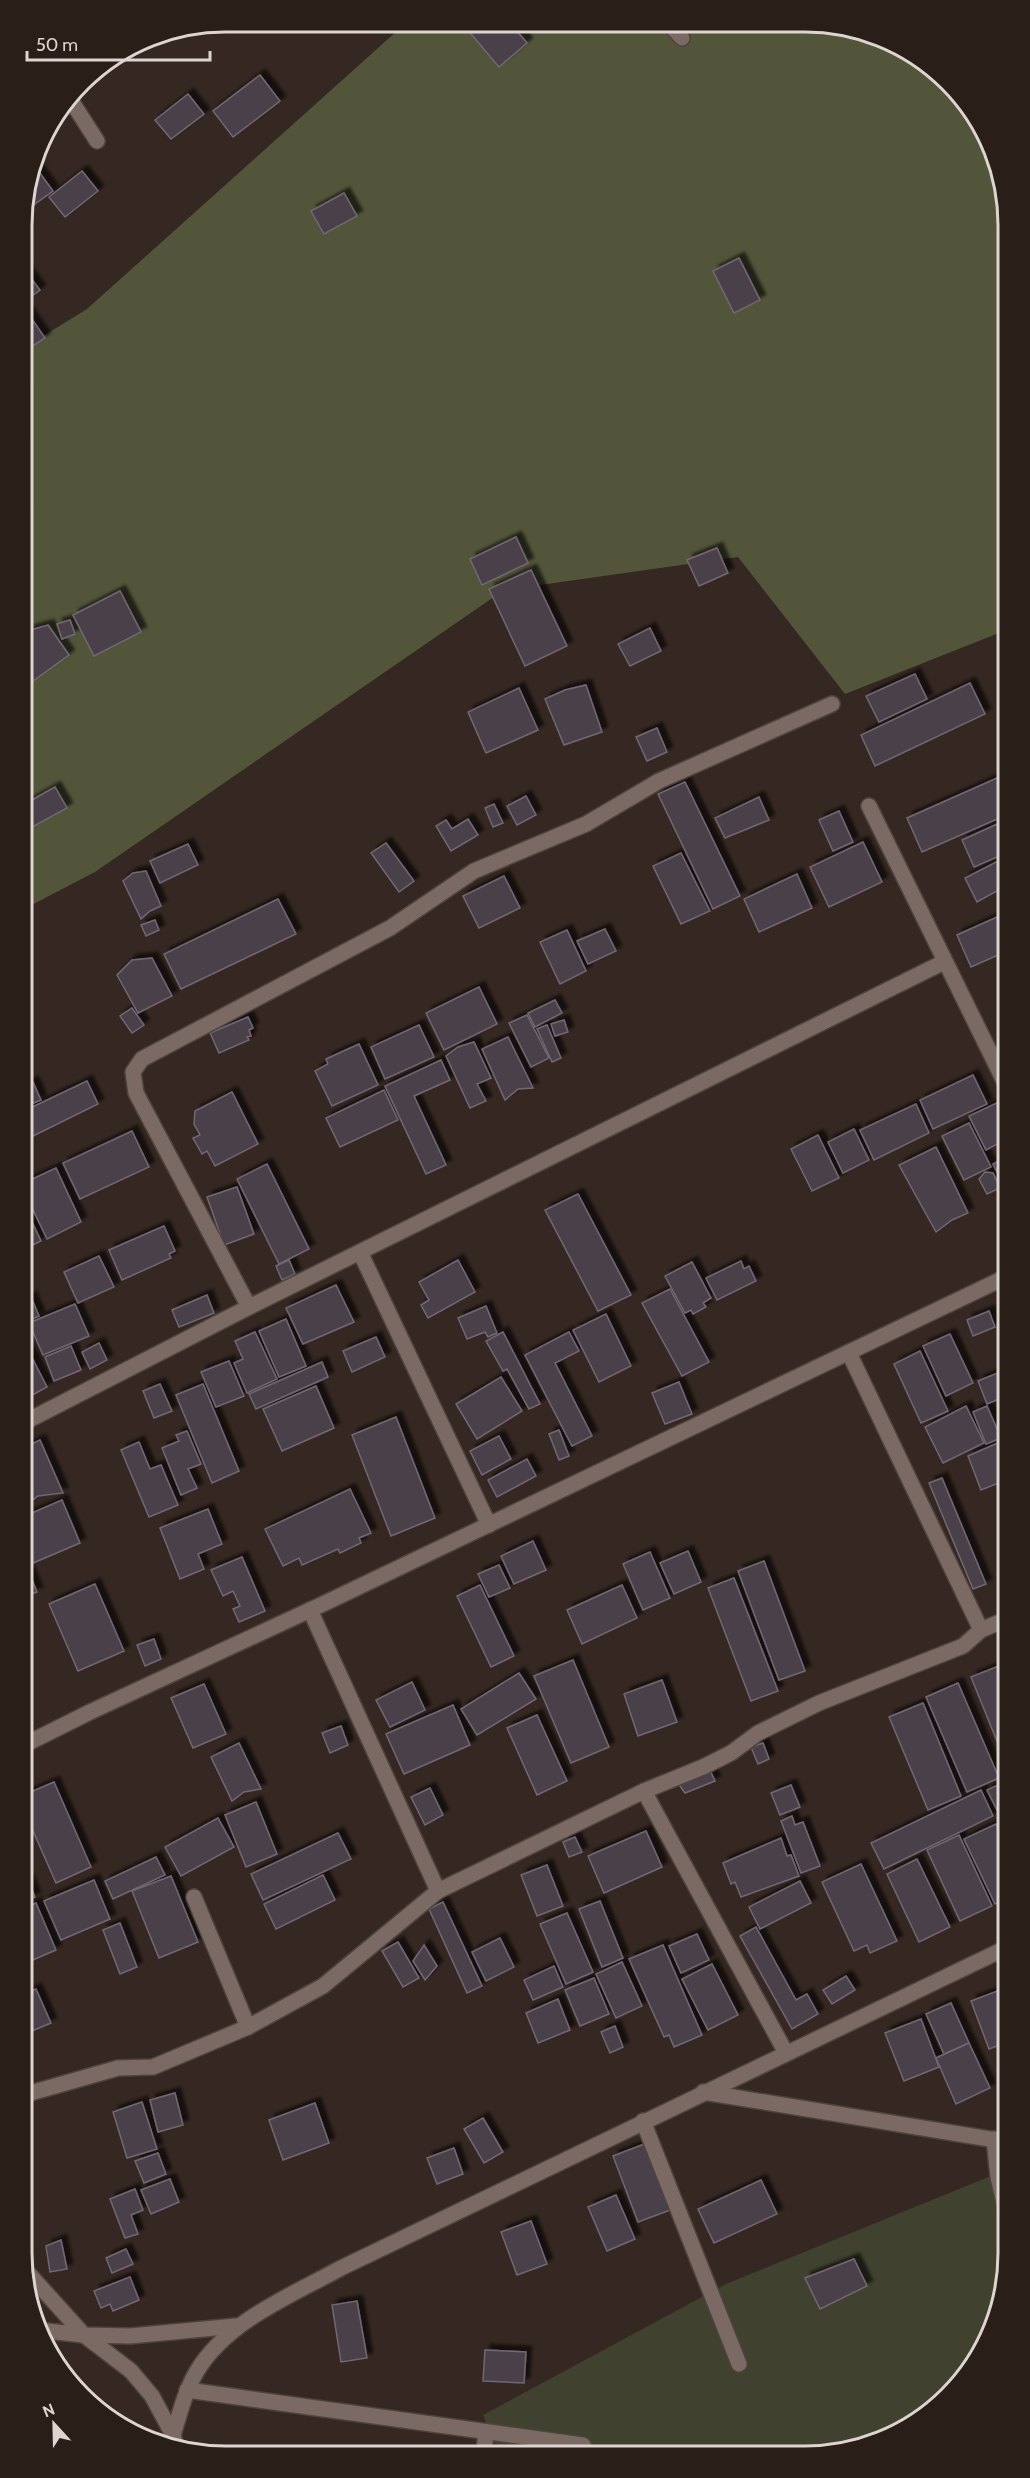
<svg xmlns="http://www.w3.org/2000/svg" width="1030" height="2478" viewBox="0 0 1030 2478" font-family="Cabin,sans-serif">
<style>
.green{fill:#40422f}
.forest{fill:#525539}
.building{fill:#493f4a;stroke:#726773;stroke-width:1.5;filter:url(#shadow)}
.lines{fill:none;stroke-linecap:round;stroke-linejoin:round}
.minor-casing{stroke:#4e433e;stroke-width:18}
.minor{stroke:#7a6a63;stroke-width:15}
.rim{fill:none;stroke:#ded5d1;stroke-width:3}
</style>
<defs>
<filter id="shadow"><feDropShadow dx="5.5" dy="-5.5" stdDeviation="1.5" flood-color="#0009"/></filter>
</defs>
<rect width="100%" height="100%" fill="#352721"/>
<polygon class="green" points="1008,2169 1009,2266 994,2331 959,2387 907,2430 858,2450 498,2452 483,2415 726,2284"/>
<polygon class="forest" points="407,22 845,25 896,42 949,80 1002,172 1004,631 845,694 738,557 504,590 95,872 24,909 22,349 87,309"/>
<g class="building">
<polygon points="461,22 510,23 527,43 499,67"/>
<polygon points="147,36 150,36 111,66 108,61"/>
<polygon points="260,75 280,101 233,137 213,111"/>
<polygon points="188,94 204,114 171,139 155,120"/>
<polygon points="34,165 53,191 21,214 21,211"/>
<polygon points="82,171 98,191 65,217 49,197"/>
<polygon points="344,193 357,216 324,234 311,211"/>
<polygon points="739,258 760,300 734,313 713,271"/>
<polygon points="23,268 40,290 22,303 22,269"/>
<polygon points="27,312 45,338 22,353 22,316"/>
<polygon points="516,537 528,563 482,585 470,559"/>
<polygon points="717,548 728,573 699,586 687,560"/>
<polygon points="531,570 567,646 525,666 489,589"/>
<polygon points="120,591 141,632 94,656 73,615"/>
<polygon points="70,620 75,634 62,639 57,624"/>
<polygon points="48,625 69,655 33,681 23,667 23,636 31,630"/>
<polygon points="650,628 661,651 630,666 618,644"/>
<polygon points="915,674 927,699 879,722 866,696"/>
<polygon points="970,683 985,714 875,766 861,735"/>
<polygon points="586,685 602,732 564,745 545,699 565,690"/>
<polygon points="519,688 538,730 486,753 468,712"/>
<polygon points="657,728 667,752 647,761 636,737"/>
<polygon points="1004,775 1004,816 922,852 907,818"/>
<polygon points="685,782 740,896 713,909 658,794"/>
<polygon points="55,787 67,808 23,832 23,805"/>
<polygon points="526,796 536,815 517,825 507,806"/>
<polygon points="759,797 769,820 725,838 715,818"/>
<polygon points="494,804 503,823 493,827 485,808"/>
<polygon points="839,811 853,842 833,851 819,820"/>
<polygon points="468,819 478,835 451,851 436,826 446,820 452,829"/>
<polygon points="1004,821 1004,854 974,867 962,840"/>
<polygon points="863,842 882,882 829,907 810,867"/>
<polygon points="386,843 414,881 399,892 371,853"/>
<polygon points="188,844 198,865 160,883 150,861"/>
<polygon points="681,853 710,911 681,924 653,866"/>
<polygon points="1004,858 1004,887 977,902 965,878"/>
<polygon points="146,871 161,906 150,911 141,919 123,881 133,873"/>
<polygon points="797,874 812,908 759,932 744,899"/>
<polygon points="504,876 520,908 479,928 463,896"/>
<polygon points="278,899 296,934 181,989 164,954"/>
<polygon points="1004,914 1005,952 971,967 957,935"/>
<polygon points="155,920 159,930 146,936 141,925"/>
<polygon points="605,929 616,951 588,964 577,941"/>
<polygon points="567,930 586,971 560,984 540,942"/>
<polygon points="152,958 172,996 138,1013 117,975 132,960"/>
<polygon points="479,987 497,1024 444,1050 426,1013"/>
<polygon points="555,1000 562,1013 535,1027 528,1013"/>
<polygon points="132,1008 144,1025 132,1033 120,1016"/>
<polygon points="527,1015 549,1058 531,1067 509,1023"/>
<polygon points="248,1017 253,1028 249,1030 251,1036 247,1037 249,1040 219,1053 210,1033"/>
<polygon points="564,1020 568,1032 555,1036 551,1024"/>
<polygon points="419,1025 434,1057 385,1079 371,1047"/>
<polygon points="547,1025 561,1058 552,1062 537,1029"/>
<polygon points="508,1037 533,1088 518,1089 505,1100 482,1049"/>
<polygon points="474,1042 491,1078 477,1084 486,1101 470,1108 446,1056 458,1047"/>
<polygon points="359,1044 378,1085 332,1106 315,1071 328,1064 326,1059"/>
<polygon points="441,1060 450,1080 414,1096 446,1165 426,1174 385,1086"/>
<polygon points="973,1075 987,1104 933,1129 920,1100"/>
<polygon points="87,1081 98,1104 27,1139 24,1135 24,1111"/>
<polygon points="33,1082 41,1100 24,1107 24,1086"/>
<polygon points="384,1090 398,1120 340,1147 326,1118"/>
<polygon points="232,1092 258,1144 215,1166 207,1151 202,1154 193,1138 200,1135 194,1124 195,1111"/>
<polygon points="1001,1101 1005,1110 1005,1140 986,1150 969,1116"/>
<polygon points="916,1104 929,1133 874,1160 860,1130"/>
<polygon points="969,1123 991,1167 964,1180 942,1136"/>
<polygon points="854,1129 869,1160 843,1173 828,1142"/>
<polygon points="132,1131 149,1167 80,1199 63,1163"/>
<polygon points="818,1135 839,1178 812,1191 791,1149"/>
<polygon points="936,1147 968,1213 952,1220 936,1232 899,1165"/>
<polygon points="1005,1158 1005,1188 993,1164"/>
<polygon points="267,1164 309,1249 279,1264 237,1179"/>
<polygon points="56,1168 81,1222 47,1239 24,1191 24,1183"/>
<polygon points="985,1172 993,1173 1000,1188 987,1194 979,1179"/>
<polygon points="237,1187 254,1234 224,1245 207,1197"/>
<polygon points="578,1194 631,1295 598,1311 545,1210"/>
<polygon points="25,1207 41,1241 25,1249"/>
<polygon points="164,1226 175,1251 169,1254 171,1258 122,1280 109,1250"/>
<polygon points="99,1256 114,1287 78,1303 64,1272"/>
<polygon points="289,1260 295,1274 282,1280 276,1266"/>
<polygon points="458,1260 475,1292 428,1318 421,1305 429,1300 419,1282"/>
<polygon points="741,1261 744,1269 749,1266 756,1281 717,1300 706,1278"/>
<polygon points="692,1262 711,1298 703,1303 706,1307 693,1314 691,1310 685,1313 665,1276"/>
<polygon points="336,1285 354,1322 303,1344 286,1308"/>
<polygon points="670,1289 709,1362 682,1376 642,1303"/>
<polygon points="207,1295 214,1313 179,1327 172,1310"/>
<polygon points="31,1297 39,1316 25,1322 25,1300"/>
<polygon points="75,1304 89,1336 43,1355 29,1323"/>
<polygon points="486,1306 497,1333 488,1337 485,1332 467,1339 458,1318"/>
<polygon points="989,1311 995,1327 973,1336 967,1320"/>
<polygon points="606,1314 631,1366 599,1382 573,1330"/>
<polygon points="286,1319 306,1366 279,1377 259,1331"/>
<polygon points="255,1332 277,1379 247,1393 234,1363 243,1359 235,1341"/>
<polygon points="503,1332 540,1404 529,1409 507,1369 503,1371 486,1341"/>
<polygon points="569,1332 579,1351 555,1363 592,1436 572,1446 525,1355"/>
<polygon points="950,1334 973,1383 946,1396 923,1346"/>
<polygon points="376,1337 385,1357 352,1372 343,1351"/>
<polygon points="99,1343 107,1360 90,1369 82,1352"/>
<polygon points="26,1346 47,1387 27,1398 25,1394"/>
<polygon points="71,1346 81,1370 54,1381 45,1357"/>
<polygon points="920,1351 948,1411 921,1423 894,1364"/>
<polygon points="229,1361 244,1396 216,1407 201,1372"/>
<polygon points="322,1362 328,1377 256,1409 249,1394"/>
<polygon points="1005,1370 1006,1396 987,1404 978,1381"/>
<polygon points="501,1377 522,1411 477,1439 456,1404"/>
<polygon points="679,1382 692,1414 665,1424 652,1393"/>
<polygon points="160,1384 172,1411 154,1418 143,1391"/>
<polygon points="203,1384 239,1471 212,1483 176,1395"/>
<polygon points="316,1386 334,1428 282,1451 263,1409"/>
<polygon points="966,1406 984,1443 943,1463 925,1427"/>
<polygon points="987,1406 1001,1438 986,1444 973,1412"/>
<polygon points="396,1417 435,1518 391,1536 352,1435"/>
<polygon points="559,1430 569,1456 559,1460 549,1434"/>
<polygon points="187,1431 201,1464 188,1469 197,1488 181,1495 162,1448 179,1441 176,1435"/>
<polygon points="499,1436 511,1459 482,1475 470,1451"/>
<polygon points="40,1440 63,1493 38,1496 25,1506 25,1447"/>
<polygon points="139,1442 150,1469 161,1465 178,1505 149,1517 121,1450"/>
<polygon points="1000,1442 1006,1457 1006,1480 981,1490 968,1456"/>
<polygon points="527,1459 536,1476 497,1497 488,1480"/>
<polygon points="942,1478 986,1584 973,1589 929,1483"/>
<polygon points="350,1489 371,1533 359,1538 361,1543 340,1553 338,1549 302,1565 299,1558 283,1566 265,1529"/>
<polygon points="62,1500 80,1543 26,1566 25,1516"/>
<polygon points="208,1509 222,1544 198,1554 204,1569 180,1579 160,1528"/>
<polygon points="533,1541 546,1570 514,1584 501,1556"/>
<polygon points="688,1551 701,1582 674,1594 660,1563"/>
<polygon points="650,1552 670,1598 643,1610 623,1564"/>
<polygon points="242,1557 265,1611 239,1622 233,1609 240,1606 233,1591 223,1596 211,1570"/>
<polygon points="764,1561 805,1671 779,1680 738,1571"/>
<polygon points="499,1565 510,1588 489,1597 478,1574"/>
<polygon points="29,1572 37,1592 26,1596 26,1573"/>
<polygon points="734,1578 778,1691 751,1701 708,1588"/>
<polygon points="95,1584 124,1651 78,1671 49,1604"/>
<polygon points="480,1585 514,1656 491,1667 457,1596"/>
<polygon points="622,1585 637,1618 582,1644 567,1610"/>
<polygon points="154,1639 161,1659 145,1666 137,1645"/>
<polygon points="573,1660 609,1747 571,1763 534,1676"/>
<polygon points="1004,1664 1007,1670 1007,1766 971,1677"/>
<polygon points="519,1673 536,1699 477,1735 461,1709"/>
<polygon points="662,1680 677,1722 638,1736 624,1694"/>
<polygon points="412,1682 425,1710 390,1727 376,1700"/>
<polygon points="958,1683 999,1778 967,1792 926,1697"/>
<polygon points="204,1684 226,1734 193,1748 171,1698"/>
<polygon points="923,1703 961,1796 928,1810 889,1717"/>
<polygon points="453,1705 470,1745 404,1774 386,1734"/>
<polygon points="537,1715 567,1781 537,1795 507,1728"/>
<polygon points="341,1726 348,1745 330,1753 322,1733"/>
<polygon points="239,1743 261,1789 244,1792 232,1801 211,1757"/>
<polygon points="763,1743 769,1759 758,1764 751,1747"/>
<polygon points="709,1768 715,1781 685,1793 677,1782"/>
<polygon points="1007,1781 1007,1815 1001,1818 987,1790"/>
<polygon points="54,1782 91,1867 56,1883 26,1815 26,1794"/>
<polygon points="791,1785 800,1807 780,1815 771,1793"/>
<polygon points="430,1788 443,1815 425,1825 411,1797"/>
<polygon points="981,1790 993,1816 884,1869 871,1843"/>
<polygon points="256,1802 277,1854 246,1867 225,1815"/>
<polygon points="792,1816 795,1825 803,1822 820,1866 801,1873 781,1821"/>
<polygon points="218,1818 234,1847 181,1876 165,1847"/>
<polygon points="996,1824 1007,1847 1007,1898 995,1904 964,1839"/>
<polygon points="646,1831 662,1867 604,1893 588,1856"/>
<polygon points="338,1833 351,1859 263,1900 251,1874"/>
<polygon points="959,1835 992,1906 960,1921 927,1850"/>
<polygon points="575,1837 582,1852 569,1857 563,1842"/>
<polygon points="781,1838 787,1856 791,1855 799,1876 741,1897 735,1882 731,1884 723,1863"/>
<polygon points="156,1857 165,1875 113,1899 105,1881"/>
<polygon points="917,1859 950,1927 919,1942 887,1874"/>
<polygon points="861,1864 897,1941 870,1953 867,1945 854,1951 822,1882"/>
<polygon points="547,1865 563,1906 537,1916 521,1875"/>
<polygon points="323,1875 335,1900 276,1929 264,1904"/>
<polygon points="171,1876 198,1942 159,1958 132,1891"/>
<polygon points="27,1878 35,1897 27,1901"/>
<polygon points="94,1880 110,1919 61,1940 44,1901"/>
<polygon points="800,1881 811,1903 760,1929 749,1907"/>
<polygon points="600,1901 623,1958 602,1967 579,1909"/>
<polygon points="443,1902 482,1986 467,1993 429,1909"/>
<polygon points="36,1903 56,1950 28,1962 27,1907"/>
<polygon points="567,1913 593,1972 566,1984 540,1924"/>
<polygon points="120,1923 137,1967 120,1974 103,1930"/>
<polygon points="756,1927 796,2000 807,1994 818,2014 792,2029 740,1936"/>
<polygon points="697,1934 709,1960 681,1973 669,1946"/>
<polygon points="500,1938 514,1967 486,1981 472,1952"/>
<polygon points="398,1942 419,1978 403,1987 382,1951"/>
<polygon points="424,1945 437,1966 425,1980 413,1961"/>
<polygon points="663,1945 702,2035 674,2047 669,2035 664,2037 629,1959"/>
<polygon points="622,1962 642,2006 616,2018 596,1974"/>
<polygon points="712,1964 738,2015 708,2030 682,1979"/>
<polygon points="554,1966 563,1987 533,2000 524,1980"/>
<polygon points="846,1976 855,1990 832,2004 823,1990"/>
<polygon points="594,1978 609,2014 580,2026 565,1990"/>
<polygon points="1008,1987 1008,2042 989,2049 971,2001"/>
<polygon points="36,1989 51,2023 27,2033 27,1993"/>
<polygon points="558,1999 570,2030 538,2043 526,2013"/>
<polygon points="951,2003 969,2043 944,2054 926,2014"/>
<polygon points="921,2019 939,2067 904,2081 885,2033"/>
<polygon points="615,2026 623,2047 610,2053 601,2032"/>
<polygon points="969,2043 990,2088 956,2104 936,2058"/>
<polygon points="175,2093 183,2125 158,2132 150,2100"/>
<polygon points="142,2102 157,2149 127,2158 113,2112"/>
<polygon points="315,2103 329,2143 283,2160 269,2120"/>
<polygon points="483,2118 503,2152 484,2163 464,2129"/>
<polygon points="647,2143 673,2209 638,2222 613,2156"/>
<polygon points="454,2148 463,2174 437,2184 427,2158"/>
<polygon points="158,2153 166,2174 144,2183 135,2161"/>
<polygon points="170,2179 179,2202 151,2214 141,2190"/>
<polygon points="761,2180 777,2214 714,2243 698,2209"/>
<polygon points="135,2189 143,2210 131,2215 138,2234 125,2238 110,2199"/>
<polygon points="616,2195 635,2239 607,2251 588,2207"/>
<polygon points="531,2221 547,2264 517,2275 501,2232"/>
<polygon points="61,2240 67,2269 50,2272 46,2246"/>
<polygon points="126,2249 133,2264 112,2273 106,2258"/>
<polygon points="854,2259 867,2286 820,2309 805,2278"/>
<polygon points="130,2277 139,2300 113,2311 110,2304 101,2308 94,2291"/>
<polygon points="357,2301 367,2358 341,2362 332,2305"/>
<polygon points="485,2350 526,2352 524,2383 483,2381"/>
</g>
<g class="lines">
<g class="minor-casing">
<g id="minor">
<polyline points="669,24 682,38"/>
<polyline points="70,99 97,141"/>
<polyline points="869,806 1005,1083"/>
<polyline points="360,1252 489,1525"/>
<polyline points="249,1307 136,1093 133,1072 142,1059 390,928 474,871 586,824 659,781 832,704"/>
<polyline points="849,1353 981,1630"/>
<polyline points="25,1422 249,1307 944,962"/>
<polyline points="310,1610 438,1891"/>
<polyline points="26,1744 90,1712 323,1604 1006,1277"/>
<polyline points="644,1791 786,2053"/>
<polyline points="194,1897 248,2027"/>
<polyline points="703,2092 1008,2142"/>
<polyline points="27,2094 118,2068 153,2067 248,2027 323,1986 438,1891 644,1791 703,1767 731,1753 758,1733 819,1703 963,1646 981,1630 1007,1619"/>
<polyline points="643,2121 739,2364"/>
<polyline points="994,2139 998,2177 1008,2220"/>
<polyline points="28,2273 84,2335 131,2371 152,2396 173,2435 177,2449"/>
<polyline points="38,2330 84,2335 130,2336 236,2326"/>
<polyline points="187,2390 583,2445"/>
<path d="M 173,2435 C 180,2413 185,2391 197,2371 C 227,2321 292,2295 341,2268 L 1008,1947"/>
<polyline points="484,2452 486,2432"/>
</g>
</g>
<use href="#minor" class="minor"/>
</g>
<path d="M0 0H1030V2478H0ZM225 32H805A193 193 0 0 1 998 225V2253A193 193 0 0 1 805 2446H225A193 193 0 0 1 32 2253V225A193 193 0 0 1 225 32Z" fill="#2a1e18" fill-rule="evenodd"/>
<path class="rim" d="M225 32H805A193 193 0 0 1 998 225V2253A193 193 0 0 1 805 2446H225A193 193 0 0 1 32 2253V225A193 193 0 0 1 225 32Z"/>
<g transform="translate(54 2424) rotate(338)" stroke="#2a1e18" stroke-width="4.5" paint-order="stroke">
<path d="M0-4.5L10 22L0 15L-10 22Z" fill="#ded5d1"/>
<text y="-9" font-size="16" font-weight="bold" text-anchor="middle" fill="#ded5d1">N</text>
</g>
<path d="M27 51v9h183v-9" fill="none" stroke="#ded5d1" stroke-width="3"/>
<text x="36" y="51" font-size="18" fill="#ded5d1" stroke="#2a1e18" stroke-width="4.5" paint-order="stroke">50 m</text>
</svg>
